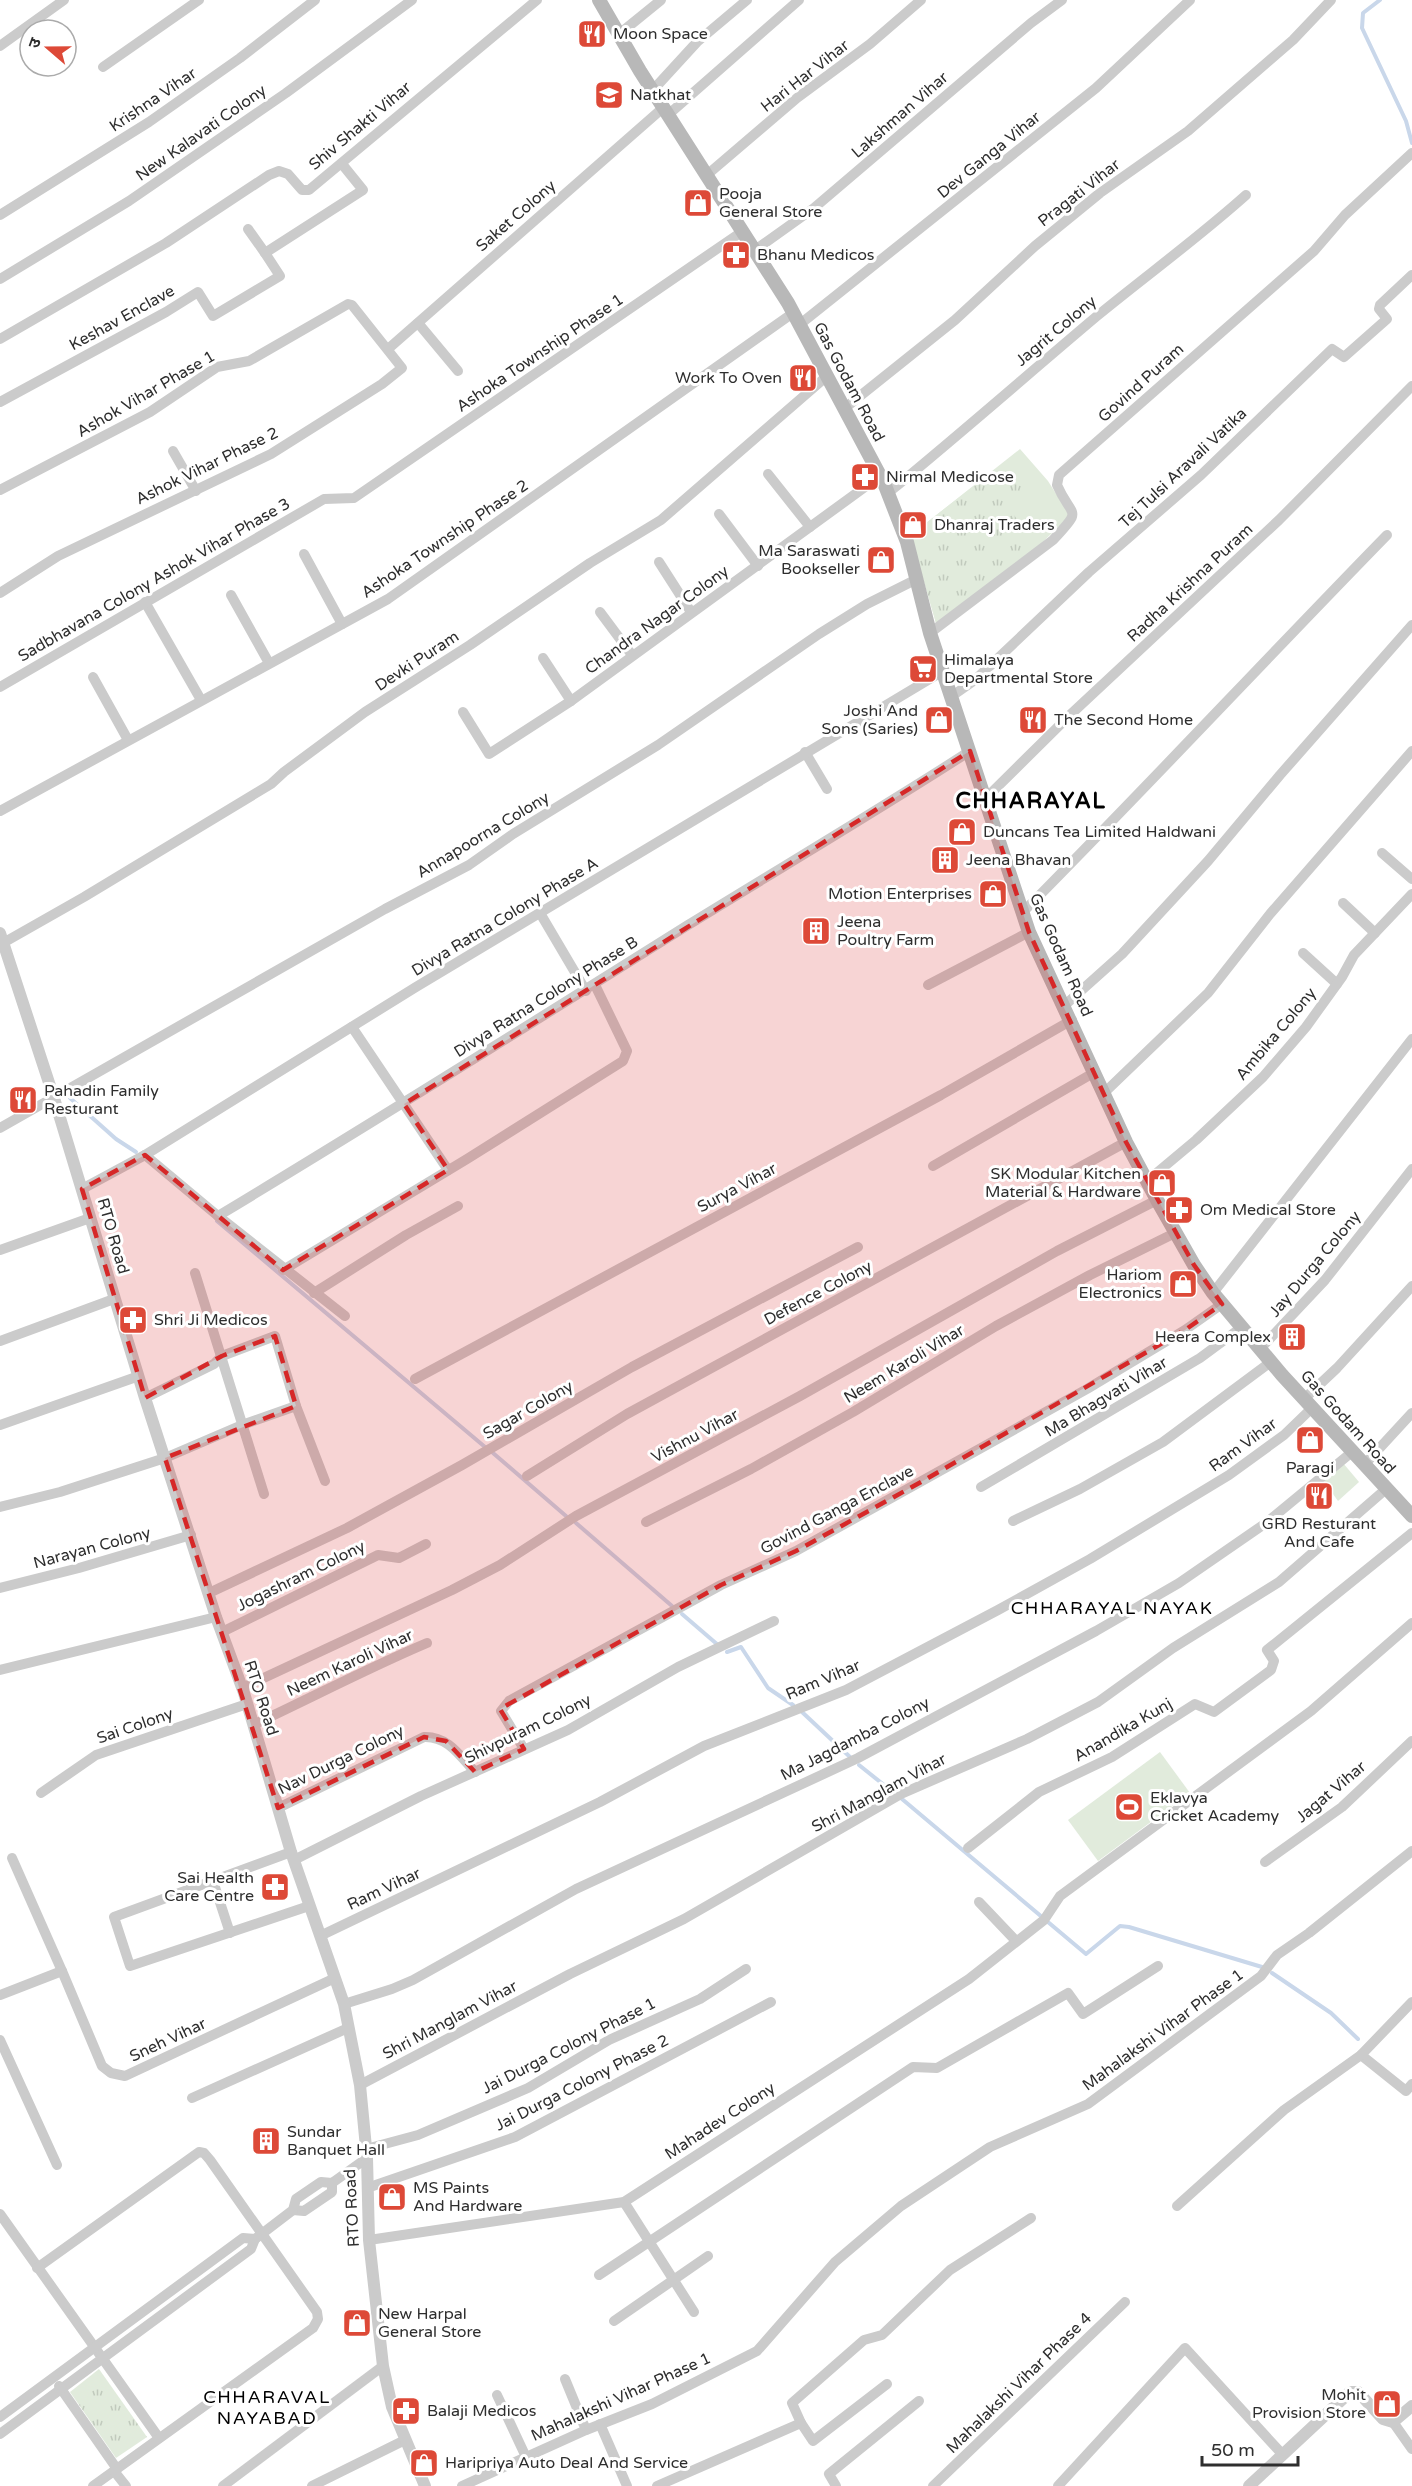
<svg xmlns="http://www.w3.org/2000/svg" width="1412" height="2486" viewBox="0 0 1412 2486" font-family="'Varela Round','Noto Sans Devanagari',sans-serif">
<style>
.green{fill:#e1ebdc}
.park{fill:url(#park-tufts)}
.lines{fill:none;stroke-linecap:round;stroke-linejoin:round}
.stream{stroke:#c9d7ea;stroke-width:4}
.minor{stroke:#cbcbcb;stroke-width:10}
.tertiary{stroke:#cbcbcb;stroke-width:12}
.secondary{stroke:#b8b8b8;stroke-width:14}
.marked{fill:#d62828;fill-opacity:0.2;stroke:#d62828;stroke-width:4.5;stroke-dasharray:12 8;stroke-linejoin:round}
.labels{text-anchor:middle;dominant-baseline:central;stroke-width:6;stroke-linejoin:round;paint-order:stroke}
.poi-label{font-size:16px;fill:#2e2e2e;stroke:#fff;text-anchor:start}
.street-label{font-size:16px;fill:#2e2e2e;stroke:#fff}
.neighbourhood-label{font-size:18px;letter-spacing:1.5px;fill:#000;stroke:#fff}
.district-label{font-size:22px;font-weight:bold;letter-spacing:1.5px;fill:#000;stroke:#fff}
</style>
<defs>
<pattern id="park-tufts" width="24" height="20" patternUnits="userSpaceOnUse" patternTransform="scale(1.5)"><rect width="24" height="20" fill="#e1ebdc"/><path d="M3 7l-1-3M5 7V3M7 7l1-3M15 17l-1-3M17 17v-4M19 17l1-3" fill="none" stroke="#c1cabd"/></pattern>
</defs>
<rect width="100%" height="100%" fill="#fff"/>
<g class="green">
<polygon points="1020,449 1048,481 1070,516 1031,553 936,623 911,535"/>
<polygon points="1343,1463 1359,1482 1338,1501 1323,1480"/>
<polygon points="1160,1752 1190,1793 1098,1861 1068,1820"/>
</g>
<g class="park">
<polygon points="1013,470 1034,494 1012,512 1030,538 1031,553 936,623 914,547 933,535 926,523 988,475 995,485"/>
<polygon points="99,2369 147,2437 116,2458 70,2392"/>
</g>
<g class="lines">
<g class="stream">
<polyline points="1380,0 1363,13 1362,28 1406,121 1412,143"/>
<polyline points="70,1098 116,1139 136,1152"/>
<polyline points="217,1221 485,1447"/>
<polyline points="493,1453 566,1516"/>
<polyline points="576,1523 672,1606"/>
<polyline points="682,1614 718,1645"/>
<polyline points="727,1652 741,1647 768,1688 793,1705"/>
<polyline points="802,1712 850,1757"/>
<polyline points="859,1765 894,1793"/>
<polyline points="902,1799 1086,1954 1120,1926 1129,1927 1262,1967"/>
<polyline points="1272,1973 1331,2013 1358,2039"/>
</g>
<g class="minor">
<polyline points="618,35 661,0"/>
<polyline points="0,46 64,0"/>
<polyline points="103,67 199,0"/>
<polyline points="653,90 697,42 747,0"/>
<polyline points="669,114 799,0"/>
<polyline points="708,174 797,98 870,44 921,0"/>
<polyline points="0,215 149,122 240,58 315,0"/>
<polyline points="248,229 265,253"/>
<polyline points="755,250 814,208 1031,23 1062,0"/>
<polyline points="0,279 129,201 286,93 412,0"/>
<polyline points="418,323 458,371"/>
<polyline points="799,325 1096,88 1190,0"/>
<polyline points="0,339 166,243 269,175 279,171 288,174 302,190 309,190 537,0"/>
<polyline points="388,349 664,107"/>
<polyline points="0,402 166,312 198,292 213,316 280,276 265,253 363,190 342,164"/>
<polyline points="845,408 955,320 1035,246 1100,193 1188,131 1293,40 1331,0"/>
<polyline points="173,451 196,491"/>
<polyline points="768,474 810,527"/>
<polyline points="0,490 150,412 217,367 249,361 348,304 352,305 402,368 382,384 271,454 58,556 0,593"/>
<path d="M 888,493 C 959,435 1027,375 1097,316 C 1147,275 1198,238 1246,195"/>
<polyline points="719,514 758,566"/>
<polyline points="304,554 342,624"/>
<polyline points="659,562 691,612"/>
<polyline points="231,595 269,663"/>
<polyline points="145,602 201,700"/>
<polyline points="600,612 632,655"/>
<path d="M 930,633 L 1053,540 C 1084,507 1072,519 1057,485 L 1059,475 L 1314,251 L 1345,215 L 1412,153"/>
<polyline points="543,658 571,701"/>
<polyline points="93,677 128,740"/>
<polyline points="0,687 324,499 354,498 743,231"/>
<polyline points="952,696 975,680 1089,572 1201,475 1332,349 1344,357 1387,319 1379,309 1380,305 1412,275"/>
<polyline points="463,712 489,754 571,701 880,476"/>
<polyline points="805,752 827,789"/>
<polyline points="985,799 1070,715 1279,520 1412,386"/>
<polyline points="0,811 388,599 793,313"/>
<polyline points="1382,853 1412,879"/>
<polyline points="1343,903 1375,933"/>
<path d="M 1023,912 C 1146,788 1265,660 1387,535"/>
<polyline points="540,913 586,991"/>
<polyline points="3,943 84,897 271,784 284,772 365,712 470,645 590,563 661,520 827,376"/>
<polyline points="1303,953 1337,984"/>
<polyline points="928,985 1029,932"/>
<polyline points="1065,1005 1122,954 1208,861 1280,775 1412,625"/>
<polyline points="352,1027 448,1170"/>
<polyline points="1104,1093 1208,993 1270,914 1412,751"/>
<polyline points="0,1128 385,909 469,865 513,834 658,745 819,634 867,604 917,579"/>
<path d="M 145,1155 L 218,1216 C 376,1121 532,1023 688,925 C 782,867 877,811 970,751"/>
<polyline points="933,1166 1095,1072"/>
<polyline points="1147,1181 1196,1140 1263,1077 1306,1027 1342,977 1354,955 1412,894"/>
<polyline points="82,1189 145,1155 416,987 943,671"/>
<polyline points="218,1216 345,1316"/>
<polyline points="0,1250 90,1218"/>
<polyline points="283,1270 467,1159 623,1061 627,1051 595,985"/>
<polyline points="195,1273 264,1494"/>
<polyline points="314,1293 406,1235 458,1206"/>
<polyline points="1213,1293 1412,1039"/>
<polyline points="0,1341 114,1299"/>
<polyline points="1261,1348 1325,1280 1412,1169"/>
<polyline points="415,1379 941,1095 1072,1020"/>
<polyline points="145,1398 214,1364 222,1356 275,1336 296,1406 325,1481"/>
<polyline points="1304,1399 1337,1368 1412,1286"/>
<polyline points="0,1425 139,1376"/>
<polyline points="1364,1465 1412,1413"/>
<polyline points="527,1476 627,1414 1126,1142"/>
<polyline points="981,1487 1200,1358 1242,1327"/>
<polyline points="0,1507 60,1492 165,1458 242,1425 296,1406"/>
<polyline points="1013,1521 1080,1489 1163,1442 1272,1361"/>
<polyline points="646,1522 751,1469 853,1412 996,1326 1090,1275 1177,1232"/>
<polyline points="0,1588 79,1568 191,1535"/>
<polyline points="209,1593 347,1528 462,1465 632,1367 858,1247"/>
<polyline points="222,1632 378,1555 399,1558 426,1544"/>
<polyline points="0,1670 216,1617"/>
<polyline points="242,1688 452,1590 500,1565 576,1516 800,1396 1057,1251 1157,1200"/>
<path d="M 253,1725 C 311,1698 368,1668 427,1643"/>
<polyline points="524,1749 501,1711 509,1701 721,1585 796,1551 1087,1389 1185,1330 1222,1304"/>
<polyline points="41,1793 96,1755 247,1704"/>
<path d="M 278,1808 L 424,1737 C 448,1736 460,1756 475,1772"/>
<polyline points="968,1848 1039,1792 1112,1757 1195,1704 1214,1712 1271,1670 1274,1661 1267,1650 1412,1533"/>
<polyline points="291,1852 114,1917 130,1966 309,1906"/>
<polyline points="12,1858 62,1971"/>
<polyline points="294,1860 421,1796 568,1730 678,1667 774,1621"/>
<polyline points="1265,1862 1342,1807 1412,1741"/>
<polyline points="213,1881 230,1933"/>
<polyline points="979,1902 1016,1941"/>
<polyline points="320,1936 600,1802 704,1746 846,1690 998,1610 1090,1559 1229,1475 1284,1435 1312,1408"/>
<polyline points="0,1995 62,1971 102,2066 111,2073 125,2076 335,1978"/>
<polyline points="344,2004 392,1989 413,1980 576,1889 858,1758 1096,1631 1179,1583 1266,1523 1352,1452"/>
<polyline points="0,2040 57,2165"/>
<polyline points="1361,2055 1406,2091 1412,2084"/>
<polyline points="360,2085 570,1974 684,1919 901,1794 1027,1739 1098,1702 1173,1648 1279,1582 1386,1489"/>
<polyline points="192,2098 348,2028"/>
<polyline points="366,2149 418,2135 528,2088 609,2040 700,1999 746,1969"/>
<polyline points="367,2188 515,2137 771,2002"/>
<polyline points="624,2202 694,2312"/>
<polyline points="1177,2206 1284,2110 1361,2055 1412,2002"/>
<polyline points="293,2210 304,2211 332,2192 332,2183"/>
<polyline points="0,2214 159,2438"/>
<polyline points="369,2240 624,2202 969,1979 1044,1920 1060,1896 1311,1711 1412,1623"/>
<polyline points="37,2268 199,2152 204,2153 210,2160 317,2312 318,2319 313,2328 93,2486"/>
<polyline points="599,2275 913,2067 937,2068 1068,1993 1083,2014 1158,1966"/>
<polyline points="614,2321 708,2256"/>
<polyline points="565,2379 586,2430"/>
<polyline points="887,2384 813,2441 801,2423 792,2403 864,2340 882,2335 950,2270 1031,2218"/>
<polyline points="59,2386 117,2469"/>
<polyline points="497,2395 526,2457"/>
<polyline points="0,2417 243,2238 255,2239"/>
<polyline points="1393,2422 1412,2449"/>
<polyline points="600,2424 627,2486"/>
<polyline points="0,2434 251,2249 255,2239 293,2210 296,2199 321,2182 332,2183 367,2158"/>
<polyline points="114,2471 126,2486"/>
<polyline points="223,2486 383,2366"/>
<polyline points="312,2486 405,2440"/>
<polyline points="462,2486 586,2430 652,2404 757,2351 835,2262 901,2206 990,2147 1088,2104 1261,1976 1277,1955 1309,1933 1412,1851"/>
<polyline points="657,2486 801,2423"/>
<polyline points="836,2486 829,2474 919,2401"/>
<polyline points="933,2486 1125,2302"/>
<polyline points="1058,2486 1185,2348 1283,2455"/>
</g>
<g class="tertiary">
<polyline points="0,933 54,1098 145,1398 216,1617 244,1693 291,1852 344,2004 360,2085 367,2158 369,2240 383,2366 392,2407 425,2486"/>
<polyline points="1249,2486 1350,2392 1358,2392 1383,2419 1393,2422 1412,2406"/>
</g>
<polyline class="secondary" points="599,0 640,71 788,303 884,483 907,542 930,633 1029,932 1126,1142 1157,1200 1194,1265 1213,1293 1282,1375 1412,1516"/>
</g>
<path class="marked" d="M 970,751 L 1029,932 L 1126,1142 L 1194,1265 L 1222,1304 L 1185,1330 L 921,1482 L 796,1551 L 721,1585 L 500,1709 L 524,1749 L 475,1772 L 446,1741 L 424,1737 L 278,1808 L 165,1458 L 296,1406 L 275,1336 L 222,1356 L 145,1398 L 82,1189 L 145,1155 L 283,1270 L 448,1170 L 404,1104 Z"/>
<defs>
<g id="restaurant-square" transform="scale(1.5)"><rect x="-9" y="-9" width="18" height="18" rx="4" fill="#dd4937" stroke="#fff"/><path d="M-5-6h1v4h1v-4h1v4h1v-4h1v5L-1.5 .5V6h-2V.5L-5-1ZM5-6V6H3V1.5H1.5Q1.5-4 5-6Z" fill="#fff"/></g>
<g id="school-square" transform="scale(1.5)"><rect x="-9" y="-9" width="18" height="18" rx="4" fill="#dd4937" stroke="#fff"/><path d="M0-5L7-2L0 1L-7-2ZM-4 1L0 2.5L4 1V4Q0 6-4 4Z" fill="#fff"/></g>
<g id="shop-square" transform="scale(1.5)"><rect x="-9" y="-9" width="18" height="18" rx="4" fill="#dd4937" stroke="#fff"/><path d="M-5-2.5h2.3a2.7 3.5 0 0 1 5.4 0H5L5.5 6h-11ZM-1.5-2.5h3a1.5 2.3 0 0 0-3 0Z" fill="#fff"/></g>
<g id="pharmacy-square" transform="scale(1.5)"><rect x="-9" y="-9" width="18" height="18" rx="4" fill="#dd4937" stroke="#fff"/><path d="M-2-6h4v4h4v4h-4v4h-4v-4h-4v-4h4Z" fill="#fff"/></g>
<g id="supermarket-square" transform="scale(1.5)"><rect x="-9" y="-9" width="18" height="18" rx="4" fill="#dd4937" stroke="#fff"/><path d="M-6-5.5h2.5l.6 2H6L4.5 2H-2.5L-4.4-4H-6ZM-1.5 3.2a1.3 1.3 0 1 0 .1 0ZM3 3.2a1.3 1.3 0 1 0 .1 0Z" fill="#fff"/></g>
<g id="building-square" transform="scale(1.5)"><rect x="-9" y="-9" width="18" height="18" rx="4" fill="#dd4937" stroke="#fff"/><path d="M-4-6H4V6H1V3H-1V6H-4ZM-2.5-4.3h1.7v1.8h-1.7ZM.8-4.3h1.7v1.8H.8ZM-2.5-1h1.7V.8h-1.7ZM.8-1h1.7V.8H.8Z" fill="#fff"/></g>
<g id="stadium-square" transform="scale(1.5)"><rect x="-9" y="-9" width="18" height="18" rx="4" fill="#dd4937" stroke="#fff"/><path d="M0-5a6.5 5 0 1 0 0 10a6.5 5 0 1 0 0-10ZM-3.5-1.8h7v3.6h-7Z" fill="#fff"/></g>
</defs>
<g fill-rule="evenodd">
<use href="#restaurant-square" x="592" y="34"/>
<use href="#school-square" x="609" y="95"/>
<use href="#shop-square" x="698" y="203"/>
<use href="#pharmacy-square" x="736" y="255"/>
<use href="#restaurant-square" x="803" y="378"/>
<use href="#pharmacy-square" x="865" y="477"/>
<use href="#shop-square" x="913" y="525"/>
<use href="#shop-square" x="881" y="560"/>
<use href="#supermarket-square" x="923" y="669"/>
<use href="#shop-square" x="939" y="720"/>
<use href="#restaurant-square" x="1033" y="720"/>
<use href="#shop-square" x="962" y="832"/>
<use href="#building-square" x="945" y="860"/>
<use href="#shop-square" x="993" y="894"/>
<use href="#building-square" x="816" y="931"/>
<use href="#restaurant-square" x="23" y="1100"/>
<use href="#shop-square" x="1162" y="1183"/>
<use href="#pharmacy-square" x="1179" y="1210"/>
<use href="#shop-square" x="1183" y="1284"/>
<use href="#pharmacy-square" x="133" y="1320"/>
<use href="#building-square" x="1292" y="1337"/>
<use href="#shop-square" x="1310" y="1440"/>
<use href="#restaurant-square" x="1319" y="1496"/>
<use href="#stadium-square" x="1129" y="1807"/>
<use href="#pharmacy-square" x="275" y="1887"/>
<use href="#building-square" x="266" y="2141"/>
<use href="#shop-square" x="392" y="2197"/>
<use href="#shop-square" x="357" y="2323"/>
<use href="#shop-square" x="1387" y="2404"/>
<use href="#pharmacy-square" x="406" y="2411"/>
<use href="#shop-square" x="424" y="2463"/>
</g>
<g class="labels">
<g class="poi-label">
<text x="613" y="34">Moon Space</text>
<text x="630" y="95">Natkhat</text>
<text x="719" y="194">Pooja<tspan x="719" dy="18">General Store</tspan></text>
<text x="757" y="255">Bhanu Medicos</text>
<text x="782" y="378" text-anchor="end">Work To Oven</text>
<text x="886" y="477">Nirmal Medicose</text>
<text x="934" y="525">Dhanraj Traders</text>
<text x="860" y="551" text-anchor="end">Ma Saraswati<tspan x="860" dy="18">Bookseller</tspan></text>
<text x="944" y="660">Himalaya<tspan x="944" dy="18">Departmental Store</tspan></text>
<text x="918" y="711" text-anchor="end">Joshi And<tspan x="918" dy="18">Sons (Saries)</tspan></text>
<text x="1054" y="720">The Second Home</text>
<text x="983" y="832">Duncans Tea Limited Haldwani</text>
<text x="966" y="860">Jeena Bhavan</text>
<text x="972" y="894" text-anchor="end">Motion Enterprises</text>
<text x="837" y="922">Jeena<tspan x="837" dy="18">Poultry Farm</tspan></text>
<text x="44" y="1091">Pahadin Family<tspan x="44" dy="18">Resturant</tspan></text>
<text x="1141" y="1174" text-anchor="end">SK Modular Kitchen<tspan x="1141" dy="18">Material &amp; Hardware</tspan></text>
<text x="1200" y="1210">Om Medical Store</text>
<text x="1162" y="1275" text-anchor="end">Hariom<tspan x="1162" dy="18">Electronics</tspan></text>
<text x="154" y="1320">Shri Ji Medicos</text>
<text x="1271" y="1337" text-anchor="end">Heera Complex</text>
<text x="1310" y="1468" text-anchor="middle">Paragi</text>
<text x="1319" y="1524" text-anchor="middle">GRD Resturant<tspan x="1319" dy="18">And Cafe</tspan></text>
<text x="1150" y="1798">Eklavya<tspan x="1150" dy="18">Cricket Academy</tspan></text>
<text x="254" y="1878" text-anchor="end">Sai Health<tspan x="254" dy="18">Care Centre</tspan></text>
<text x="287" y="2132">Sundar<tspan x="287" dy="18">Banquet Hall</tspan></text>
<text x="413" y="2188">MS Paints<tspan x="413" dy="18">And Hardware</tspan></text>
<text x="378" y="2314">New Harpal<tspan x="378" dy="18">General Store</tspan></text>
<text x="1366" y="2395" text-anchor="end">Mohit<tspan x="1366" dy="18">Provision Store</tspan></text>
<text x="427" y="2411">Balaji Medicos</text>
<text x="445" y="2463">Haripriya Auto Deal And Service</text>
</g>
<g class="street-label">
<text transform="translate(805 76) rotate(-38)">Hari Har Vihar</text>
<text transform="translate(153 100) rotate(-34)">Krishna Vihar</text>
<text transform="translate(900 115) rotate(-41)">Lakshman Vihar</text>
<text transform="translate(360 126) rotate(-40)">Shiv Shakti Vihar</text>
<text transform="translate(201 133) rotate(-35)">New Kalavati Colony</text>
<text transform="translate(989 155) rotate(-39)">Dev Ganga Vihar</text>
<text transform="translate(1079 193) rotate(-38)">Pragati Vihar</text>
<text transform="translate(516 216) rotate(-41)">Saket Colony</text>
<text transform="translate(122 318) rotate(-29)">Keshav Enclave</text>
<text transform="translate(1056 331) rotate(-40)">Jagrit Colony</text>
<text transform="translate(540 353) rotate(-34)">Ashoka Township Phase 1</text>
<text transform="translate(849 382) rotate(62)">Gas Godam Road</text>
<text transform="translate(1141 383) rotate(-42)">Govind Puram</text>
<text transform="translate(146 394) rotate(-30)">Ashok Vihar Phase 1</text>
<text transform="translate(207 466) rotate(-26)">Ashok Vihar Phase 2</text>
<text transform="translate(1183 468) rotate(-43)">Tej Tulsi Aravali Vatika</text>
<text transform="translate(445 539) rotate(-34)">Ashoka Township Phase 2</text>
<text transform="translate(154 580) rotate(-30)">Sadbhavana Colony Ashok Vihar Phase 3</text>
<text transform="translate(1190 583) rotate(-43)">Radha Krishna Puram</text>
<text transform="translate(657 620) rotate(-36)">Chandra Nagar Colony</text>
<text transform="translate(417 661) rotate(-33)">Devki Puram</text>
<text transform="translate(483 835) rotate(-31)">Annapoorna Colony</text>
<text transform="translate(505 917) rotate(-31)">Divya Ratna Colony Phase A</text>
<text transform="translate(1061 955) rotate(66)">Gas Godam Road</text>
<text transform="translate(546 997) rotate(-32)">Divya Ratna Colony Phase B</text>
<text transform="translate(1276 1034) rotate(-50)">Ambika Colony</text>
<text transform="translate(737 1188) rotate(-28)">Surya Vihar</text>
<text transform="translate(113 1236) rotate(74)">RTO Road</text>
<text transform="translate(1315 1264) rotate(-50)">Jay Durga Colony</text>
<text transform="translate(818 1293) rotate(-28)">Defence Colony</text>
<text transform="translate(904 1364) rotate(-31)">Neem Karoli Vihar</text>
<text transform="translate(1106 1397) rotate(-31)">Ma Bhagvati Vihar</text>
<text transform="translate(528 1410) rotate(-30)">Sagar Colony</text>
<text transform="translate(1348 1422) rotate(48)">Gas Godam Road</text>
<text transform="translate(695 1436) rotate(-28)">Vishnu Vihar</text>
<text transform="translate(1243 1445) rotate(-36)">Ram Vihar</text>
<text transform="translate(837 1510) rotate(-28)">Govind Ganga Enclave</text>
<text transform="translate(92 1548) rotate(-15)">Narayan Colony</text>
<text transform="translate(301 1576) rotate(-26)">Jogashram Colony</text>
<text transform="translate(350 1663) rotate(-25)">Neem Karoli Vihar</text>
<text transform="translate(823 1680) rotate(-23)">Ram Vihar</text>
<text transform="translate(261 1698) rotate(72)">RTO Road</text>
<text transform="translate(135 1726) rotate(-19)">Sai Colony</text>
<text transform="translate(528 1729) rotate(-26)">Shivpuram Colony</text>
<text transform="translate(1123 1730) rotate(-30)">Anandika Kunj</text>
<text transform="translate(855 1739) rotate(-27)">Ma Jagdamba Colony</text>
<text transform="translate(341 1760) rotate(-26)">Nav Durga Colony</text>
<text transform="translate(1331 1792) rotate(-40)">Jagat Vihar</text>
<text transform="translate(879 1793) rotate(-28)">Shri Manglam Vihar</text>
<text transform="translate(384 1889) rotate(-25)">Ram Vihar</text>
<text transform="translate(450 2020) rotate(-28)">Shri Manglam Vihar</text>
<text transform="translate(1163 2030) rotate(-36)">Mahalakshi Vihar Phase 1</text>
<text transform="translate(168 2040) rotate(-25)">Sneh Vihar</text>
<text transform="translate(569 2046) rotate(-27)">Jai Durga Colony Phase 1</text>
<text transform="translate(582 2083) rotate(-27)">Jai Durga Colony Phase 2</text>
<text transform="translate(720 2121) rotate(-33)">Mahadev Colony</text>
<text transform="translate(352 2208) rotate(-93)">RTO Road</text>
<text transform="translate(1019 2383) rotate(-44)">Mahalakshi Vihar Phase 4</text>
<text transform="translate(621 2397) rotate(-24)">Mahalakshi Vihar Phase 1</text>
</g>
<g class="neighbourhood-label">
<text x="1112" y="1608">CHHARAYAL NAYAK</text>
<text x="267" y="2397">CHHARAVAL<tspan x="267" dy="21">NAYABAD</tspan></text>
</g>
<g class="district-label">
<text x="1031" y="801">CHHARAYAL</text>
</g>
</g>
<g transform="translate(48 48) rotate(290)"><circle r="28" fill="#ffffff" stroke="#ababab" stroke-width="1.5"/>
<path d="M0-4.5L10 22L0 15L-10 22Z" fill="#dd4937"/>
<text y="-9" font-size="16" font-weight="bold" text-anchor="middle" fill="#2e2e2e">उ</text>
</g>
<path d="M1202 2456v9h96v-9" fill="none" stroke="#2e2e2e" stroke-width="3"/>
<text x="1211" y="2456" font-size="18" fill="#2e2e2e" stroke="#ffffff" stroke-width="4.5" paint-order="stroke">50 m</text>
</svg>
